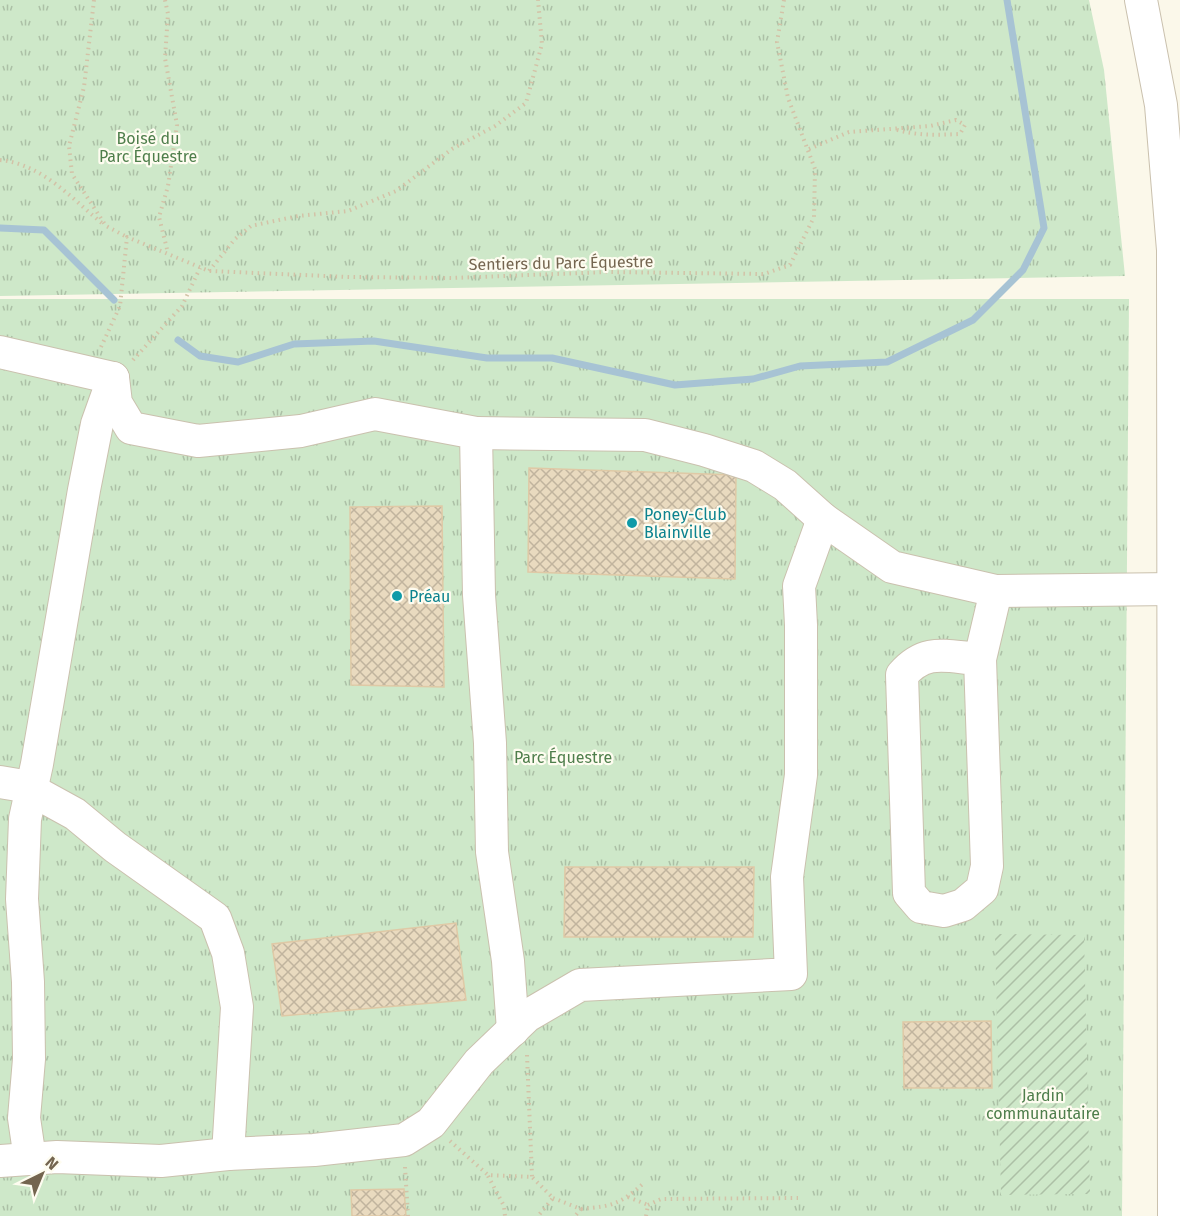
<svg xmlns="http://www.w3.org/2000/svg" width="1180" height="1216" viewBox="0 0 1180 1216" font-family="'Fira Sans',sans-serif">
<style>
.park{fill:url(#park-tufts)}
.garden{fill:url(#garden-furrows)}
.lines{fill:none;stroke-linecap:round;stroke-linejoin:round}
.stream{stroke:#a7c3d4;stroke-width:7}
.building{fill:url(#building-cross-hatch);stroke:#dfc9a6;stroke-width:1.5}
.minor-casing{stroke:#cac1ae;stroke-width:34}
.path{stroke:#d3c2a7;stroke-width:4;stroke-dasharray:1.5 4.5;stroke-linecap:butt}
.minor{stroke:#fff;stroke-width:32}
.culture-dot{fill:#0f9aa8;stroke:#fefcf0;stroke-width:2}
.labels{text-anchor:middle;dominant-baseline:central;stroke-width:4.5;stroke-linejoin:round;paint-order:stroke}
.park-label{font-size:16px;fill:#4e7e4b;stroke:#fefcf0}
.street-label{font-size:16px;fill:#74654f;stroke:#fefcf0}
.culture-label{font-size:16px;fill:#0d838f;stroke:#fefcf0;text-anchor:start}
</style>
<defs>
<pattern id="park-tufts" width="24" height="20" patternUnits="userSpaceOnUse" patternTransform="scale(1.5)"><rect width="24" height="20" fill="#cee8c9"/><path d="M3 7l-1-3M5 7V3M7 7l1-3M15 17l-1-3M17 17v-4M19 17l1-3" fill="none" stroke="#acc0a6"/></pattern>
<pattern id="garden-furrows" width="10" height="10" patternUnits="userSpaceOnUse" patternTransform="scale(1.5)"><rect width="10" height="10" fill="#cee8c9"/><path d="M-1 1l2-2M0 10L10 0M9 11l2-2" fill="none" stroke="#acc0a6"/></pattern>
<pattern id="building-cross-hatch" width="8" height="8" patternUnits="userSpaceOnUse" patternTransform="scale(1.5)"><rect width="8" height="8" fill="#e9dabf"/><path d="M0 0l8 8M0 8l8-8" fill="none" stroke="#c1b49e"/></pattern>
</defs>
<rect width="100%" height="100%" fill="#fbf8ea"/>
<g class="park">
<polygon points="0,0 1089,0 1104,70 1125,276 0,296"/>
<polygon points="0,299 1129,299 1122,1216 0,1216"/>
</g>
<polygon class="garden" points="995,934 1084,935 1090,1194 1001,1195"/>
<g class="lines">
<g class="stream">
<polyline points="0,228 44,230 114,300"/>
<polyline points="178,340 200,356 238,362 294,344 374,341 487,358 552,358 675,385 753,379 800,366 887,362 973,320 1023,270 1044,228 1007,0"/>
</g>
</g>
<g class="building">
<polygon points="529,468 736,475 735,579 528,572"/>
<polygon points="442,506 444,687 351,685 350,507"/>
<polygon points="565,867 754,867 753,937 564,937"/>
<polygon points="456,923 466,1000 282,1016 272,944"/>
<polygon points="991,1021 992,1088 904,1088 903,1022"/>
<polygon points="404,1189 406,1216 352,1216 351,1190"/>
</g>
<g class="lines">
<g class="minor-casing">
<g id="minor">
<polyline points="1141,0 1161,105 1173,250 1174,1216"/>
<polyline points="0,352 113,378"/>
<polyline points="113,378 116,403 131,428 198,441 301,431 375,414 476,433 479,595 490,743 492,852 508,961 513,1030"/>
<polyline points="476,433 645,435 704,450 754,466 785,485 823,519"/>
<path d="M 980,659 C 947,657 926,647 902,675 L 909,893 L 921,907 L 944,911 L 963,905 L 982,889 L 987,866 L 980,659 L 996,591"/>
<polyline points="0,782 24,786 75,814 115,847 215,918 228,953 237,1007 228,1154"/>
<polyline points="30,1159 24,1118 29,1059 28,982 22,899 25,819 37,764 84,490 97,424 113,379"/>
<polyline points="0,1161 57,1157 161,1161 228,1154 314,1150 404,1140 431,1123 479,1062 527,1016 580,985 791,974 787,877 801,775 801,625 799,586 823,519 892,567 996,591 1175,589"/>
</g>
</g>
<g class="path">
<polyline points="94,0 84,87 69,146 72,174 106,226 127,237"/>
<polyline points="165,0 168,14 165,58 177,125 168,186 159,217 168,253"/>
<path d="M 809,149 L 849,132 L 930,126 L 956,120 L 965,125 L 960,134 C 936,135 917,136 894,129"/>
<path d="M 0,160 C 42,164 71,198 103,224"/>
<polyline points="209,271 235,239 251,226 298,216 348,211 396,191 452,149 495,126 526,103 542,44 538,0"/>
<polyline points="101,347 120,306 127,237 209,271 350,277 452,278 607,272 764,274 790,265 814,217 815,169 788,98 777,42 784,0"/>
<polyline points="133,360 182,306 200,268"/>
<polyline points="527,1055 532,1177"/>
<polyline points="450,1141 488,1175 532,1177 553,1198 538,1216"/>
<polyline points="405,1167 408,1216"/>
<polyline points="488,1176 504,1206 505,1216"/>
<polyline points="628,1197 648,1205"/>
<polyline points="553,1198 581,1209 575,1216"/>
<polyline points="648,1205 661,1199 798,1198"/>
<path d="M 581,1209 C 614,1206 620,1204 645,1182"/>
<polyline points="646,1216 648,1205"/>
</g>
<use href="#minor" class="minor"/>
</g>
<g class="culture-dot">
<circle cx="632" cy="523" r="6"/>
<circle cx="397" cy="596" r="6"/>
</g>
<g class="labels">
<g class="park-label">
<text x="148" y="138">Boisé du<tspan x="148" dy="18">Parc Équestre</tspan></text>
<text x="563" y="757">Parc Équestre</text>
<text x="1043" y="1095">Jardin<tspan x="1043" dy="18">communautaire</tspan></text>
</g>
<g class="street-label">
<text transform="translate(561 263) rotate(-1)">Sentiers du Parc Équestre</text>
</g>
<g class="culture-label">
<text x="644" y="514">Poney-Club<tspan x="644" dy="18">Blainville</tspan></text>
<text x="409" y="596">Préau</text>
</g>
</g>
<g transform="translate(42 1174) rotate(43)" stroke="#fefcf0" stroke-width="4.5" paint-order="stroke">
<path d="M0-4.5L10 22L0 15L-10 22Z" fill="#74654f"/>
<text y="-9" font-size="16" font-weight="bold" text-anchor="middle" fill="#74654f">N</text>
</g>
</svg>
